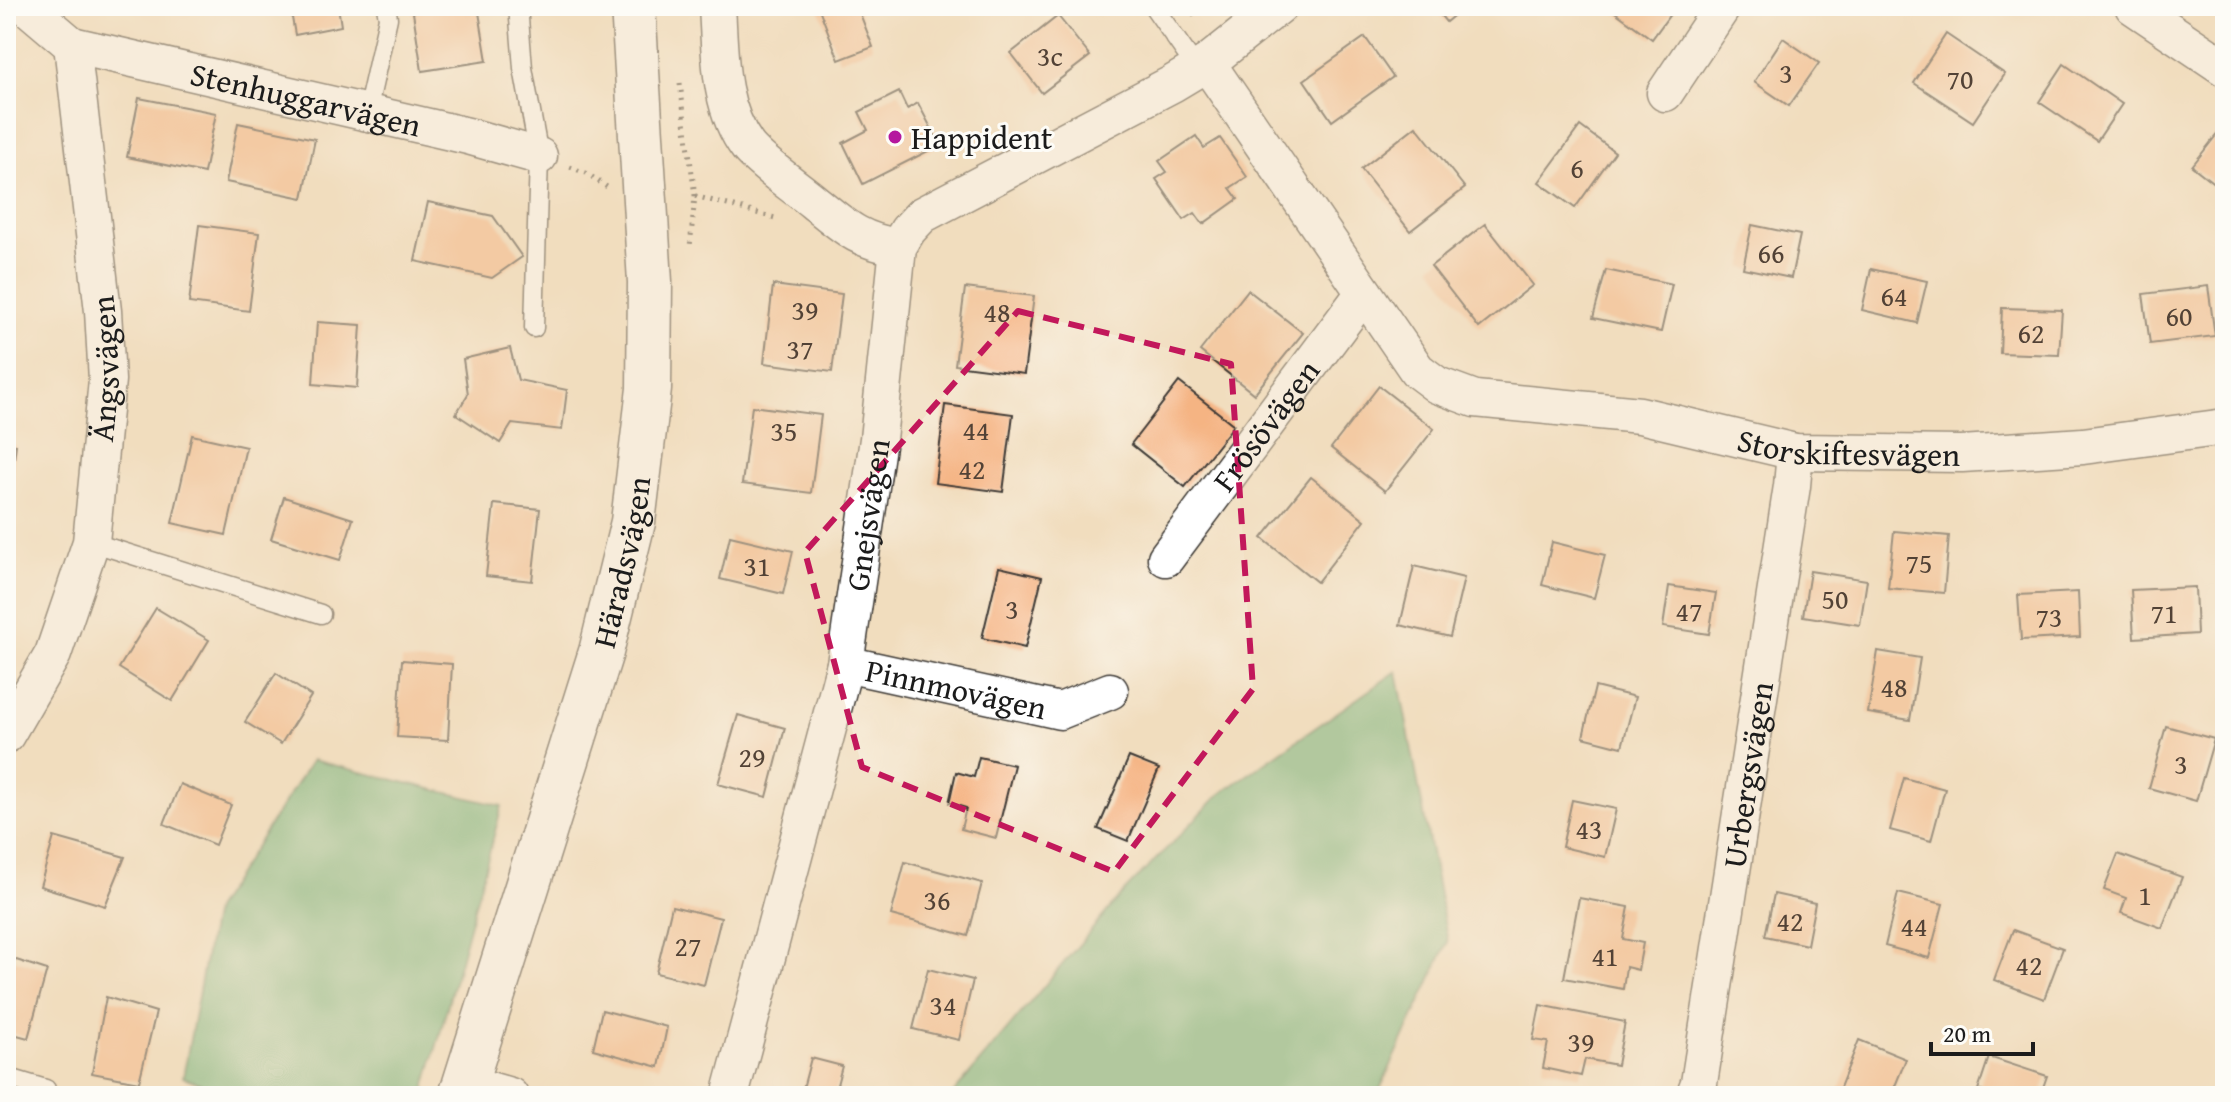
<svg xmlns="http://www.w3.org/2000/svg" width="2231" height="1102" viewBox="0 0 2231 1102" font-family="'Gentium Book Plus',serif">
<style>
.forest{fill:#66b078;stroke:#41664a;stroke-width:2}
.building{fill:#f5b483}
.lines{fill:none;stroke-linecap:round;stroke-linejoin:round}
.service-casing{stroke:#3c3934;stroke-width:21}
.minor-casing{stroke:#3c3934;stroke-width:39}
.tertiary-casing{stroke:#3c3934;stroke-width:47}
.path{stroke:#3c3934;stroke-width:5;stroke-dasharray:2 6;stroke-linecap:butt}
.service{stroke:#fff;stroke-width:18}
.minor{stroke:#fff;stroke-width:36}
.tertiary{stroke:#fff;stroke-width:44}
.marked{fill:none;stroke:#c2185b;stroke-width:6;stroke-dasharray:16 10;stroke-linejoin:round}
.poi-dot{fill:#b5179e;stroke:#fdfcf7;stroke-width:3}
.labels{text-anchor:middle;dominant-baseline:central;stroke-width:6;stroke-linejoin:round;paint-order:stroke}
.number-label{font-size:28px;fill:#524236}
.street-label{font-size:32px;fill:#1c1c1c;stroke:#fdfcf7}
.poi-label{font-size:32px;fill:#1c1c1c;stroke:#fdfcf7;text-anchor:start}
</style>
<rect width="100%" height="100%" fill="#fdfcf7"/>
<filter id="ink" filterUnits="userSpaceOnUse"><feTurbulence type="fractalNoise" baseFrequency=".0125" numOctaves="2"/><feDisplacementMap in="SourceGraphic" scale="16" xChannelSelector="R" yChannelSelector="G"/><feConvolveMatrix kernelMatrix="1 2 1 2 8 2 1 2 1" color-interpolation-filters="sRGB"/></filter>
<filter id="wash" filterUnits="userSpaceOnUse"><feTurbulence type="fractalNoise" baseFrequency=".006" numOctaves="4" result="noise"/><feDisplacementMap in="SourceGraphic" scale="32" xChannelSelector="R" yChannelSelector="G"/><feGaussianBlur stdDeviation="1.8" result="paint"/><feColorMatrix in="noise" values="0 0 0 0 0 0 0 0 0 0 0 0 0 0 0 0 0 1.4 0 .05"/><feComposite in="paint" operator="in"/></filter>
<g filter="url(#wash)">
<rect width="100%" height="100%" fill="#f1ddbe"/>
<g class="forest">
<polygon points="1397,671 1448,942 1377,1096 951,1096 1122,894 1220,794"/>
<polygon points="312,760 502,806 423,1096 234,1096 183,1077 214,910"/>
</g>
<g id="blocks">
<g class="building">
<polygon points="290,6 338,6 341,26 295,35"/>
<polygon points="412,6 478,6 487,61 422,71"/>
<polygon points="818,6 857,6 873,47 839,60"/>
<polygon points="1186,6 1204,6 1193,15"/>
<polygon points="1433,6 1465,6 1446,22"/>
<polygon points="1619,6 1676,6 1652,39 1615,12"/>
<polygon points="1058,16 1090,56 1042,93 1011,53"/>
<polygon points="1946,34 2005,74 1973,122 1914,83"/>
<polygon points="1365,37 1393,77 1332,121 1304,80"/>
<polygon points="1783,38 1819,63 1789,106 1754,82"/>
<polygon points="2064,64 2122,104 2097,141 2039,102"/>
<polygon points="899,92 907,109 918,103 940,145 863,184 843,143 868,130 859,112"/>
<polygon points="139,98 216,113 204,173 127,157"/>
<polygon points="238,123 315,139 303,198 226,182"/>
<polygon points="1416,126 1465,188 1410,231 1361,169"/>
<polygon points="1580,126 1615,152 1575,208 1539,182"/>
<polygon points="2222,128 2225,130 2225,192 2192,166"/>
<polygon points="1196,136 1204,148 1220,138 1247,177 1230,188 1238,199 1203,224 1195,213 1184,220 1156,179 1167,172 1159,161"/>
<polygon points="428,202 493,216 522,257 492,278 415,261"/>
<polygon points="1485,224 1533,285 1479,328 1431,266"/>
<polygon points="199,225 259,233 249,311 189,303"/>
<polygon points="1752,225 1800,235 1791,278 1743,268"/>
<polygon points="6,232 11,253 6,254"/>
<polygon points="1871,269 1927,281 1917,323 1862,310"/>
<polygon points="1606,270 1672,284 1661,332 1593,318"/>
<polygon points="773,285 842,294 832,372 764,363"/>
<polygon points="2208,286 2215,336 2150,344 2143,294"/>
<polygon points="965,288 1034,296 1024,374 955,365"/>
<polygon points="1248,290 1303,333 1254,394 1200,351"/>
<polygon points="2002,308 2062,310 2059,355 2000,353"/>
<polygon points="317,322 361,325 357,388 313,384"/>
<polygon points="510,348 518,380 567,390 562,430 512,424 500,443 456,414 468,394 463,359"/>
<polygon points="1179,382 1234,425 1185,487 1131,444"/>
<polygon points="1379,386 1434,429 1385,491 1331,448"/>
<polygon points="945,405 1013,414 1003,492 935,483"/>
<polygon points="752,406 821,415 811,493 742,484"/>
<polygon points="192,435 246,447 226,535 172,523"/>
<polygon points="6,444 16,445 10,489 6,489"/>
<polygon points="1311,477 1365,520 1317,582 1262,538"/>
<polygon points="284,497 353,519 340,560 271,539"/>
<polygon points="494,504 540,509 532,581 486,576"/>
<polygon points="1894,531 1949,536 1944,593 1888,588"/>
<polygon points="730,536 793,551 783,594 720,579"/>
<polygon points="1552,542 1605,555 1594,598 1542,585"/>
<polygon points="1414,566 1464,578 1450,637 1400,625"/>
<polygon points="999,567 1042,577 1025,648 982,638"/>
<polygon points="1810,571 1867,580 1860,625 1803,616"/>
<polygon points="1669,586 1716,593 1709,634 1663,627"/>
<polygon points="2195,587 2197,634 2134,638 2131,590"/>
<polygon points="2078,592 2080,637 2021,640 2018,595"/>
<polygon points="156,608 209,640 172,701 119,668"/>
<polygon points="1878,651 1920,658 1910,720 1868,713"/>
<polygon points="402,660 452,664 448,740 397,737"/>
<polygon points="276,673 311,696 281,744 245,722"/>
<polygon points="1595,687 1635,697 1622,747 1583,737"/>
<polygon points="738,715 785,728 767,797 718,784"/>
<polygon points="2166,726 2214,739 2196,801 2149,788"/>
<polygon points="979,757 1014,765 996,838 961,829 966,808 949,803 956,772 974,777"/>
<polygon points="1129,757 1159,769 1128,841 1098,829"/>
<polygon points="1904,778 1945,789 1931,841 1890,830"/>
<polygon points="180,784 231,805 215,845 164,824"/>
<polygon points="1572,800 1616,809 1605,857 1562,847"/>
<polygon points="54,837 125,857 105,906 40,886"/>
<polygon points="2118,854 2182,877 2162,928 2121,913 2126,898 2104,890"/>
<polygon points="905,862 982,883 968,936 891,915"/>
<polygon points="1898,893 1943,904 1929,958 1885,946"/>
<polygon points="1774,894 1815,903 1807,945 1765,936"/>
<polygon points="1579,898 1629,907 1623,939 1643,943 1638,970 1626,967 1623,989 1564,978"/>
<polygon points="672,906 721,918 704,985 656,973"/>
<polygon points="2013,930 2063,948 2044,999 1994,980"/>
<polygon points="7,957 47,970 28,1038 6,1032"/>
<polygon points="928,969 973,980 959,1040 913,1029"/>
<polygon points="106,997 156,1012 139,1082 92,1073"/>
<polygon points="1540,1005 1625,1022 1617,1065 1585,1059 1581,1076 1543,1068 1548,1042 1533,1040"/>
<polygon points="602,1010 667,1027 659,1067 593,1049"/>
<polygon points="1859,1040 1906,1059 1891,1096 1837,1095"/>
<polygon points="1989,1057 2047,1076 2040,1096 1995,1096 1978,1090"/>
<polygon points="811,1058 842,1066 834,1096 801,1096"/>
</g>
</g>
</g>
<g filter="url(#ink)">
<use href="#blocks" fill-opacity="0" stroke="#3c3934" stroke-width="2"/>
<g class="lines">
<g class="service-casing">
<g id="service">
<polyline points="518,6 523,68 539,156 534,328"/>
<polyline points="1153,6 1197,69"/>
<polyline points="367,112 388,18 386,6"/>
<polyline points="91,542 321,614"/>
<polyline points="6,1077 46,1089"/>
</g>
</g>
<g class="minor-casing">
<g id="minor">
<path d="M 717,6 C 720,53 718,107 748,147 C 762,164 796,187 814,202 C 844,226 858,241 898,247"/>
<polyline points="2133,6 2225,68"/>
<path id="s1" d="M 72,45 L 468,136 L 539,156"/>
<path id="s2" d="M 1207,63 L 1417,370 L 1437,385 L 1475,399 L 1640,415 L 1795,452 L 1962,454 L 2083,446 L 2225,427"/>
<polyline points="1665,93 1723,6"/>
<path id="s3" d="M 1166,558 L 1364,293"/>
<path id="s4" d="M 845,664 L 1060,711 L 1110,691"/>
<path id="s5" d="M 6,735 L 53,654 L 91,542 L 107,380 L 103,311 L 72,45 L 26,6"/>
<polyline points="465,1083 510,1096"/>
<path id="s6" d="M 730,1096 L 845,664 L 878,439 L 898,247 L 908,230 L 922,215 L 1172,84 L 1207,63 L 1279,6"/>
<path id="s7" d="M 1694,1096 L 1699,1083 L 1792,486 L 1795,452"/>
</g>
</g>
<g class="tertiary-casing">
<g id="tertiary">
<path id="s8" d="M 461,1096 L 601,652 L 633,522 L 649,389 L 650,282 L 633,6"/>
</g>
</g>
<g class="path">
<polyline points="680,83 695,196 690,247"/>
<polyline points="570,167 586,173 607,187"/>
<polyline points="695,196 775,218"/>
</g>
<use href="#service" class="service"/>
<use href="#minor" class="minor"/>
<use href="#tertiary" class="tertiary"/>
</g>
</g>
<path d="M0 0H2231V1102H0ZM 1018,311 L 1231,364 L 1253,689 L 1114,872 L 862,767 L 805,552 Z" fill="#f1ddbe" fill-opacity=".55" fill-rule="evenodd"/>
<path class="marked" d="M 1018,311 L 1231,364 L 1253,689 L 1114,872 L 862,767 L 805,552 Z"/>
<circle class="poi-dot" cx="895" cy="137" r="8"/>
<g class="labels">
<g class="number-label">
<text x="1050" y="55">3c</text>
<text x="1786" y="72">3</text>
<text x="1960" y="78">70</text>
<text x="1577" y="167">6</text>
<text x="1771" y="252">66</text>
<text x="1894" y="295">64</text>
<text x="805" y="309">39</text>
<text x="997" y="311">48</text>
<text x="2179" y="315">60</text>
<text x="2031" y="332">62</text>
<text x="800" y="348">37</text>
<text x="976" y="429">44</text>
<text x="784" y="430">35</text>
<text x="972" y="468">42</text>
<text x="1919" y="562">75</text>
<text x="757" y="565">31</text>
<text x="1835" y="598">50</text>
<text x="1012" y="608">3</text>
<text x="1689" y="610">47</text>
<text x="2164" y="612">71</text>
<text x="2049" y="616">73</text>
<text x="1894" y="686">48</text>
<text x="752" y="756">29</text>
<text x="2181" y="763">3</text>
<text x="1589" y="828">43</text>
<text x="2145" y="894">1</text>
<text x="937" y="899">36</text>
<text x="1790" y="920">42</text>
<text x="1914" y="925">44</text>
<text x="688" y="945">27</text>
<text x="1605" y="955">41</text>
<text x="2029" y="964">42</text>
<text x="943" y="1004">34</text>
<text x="1581" y="1041">39</text>
</g>
<g class="street-label">
<text stroke="none"><textPath href="#s1" startOffset="240">Stenhuggarvägen</textPath></text>
<text stroke="none"><textPath href="#s5" startOffset="386">Ängsvägen</textPath></text>
<text stroke="none"><textPath href="#s3" startOffset="166">Frösövägen</textPath></text>
<text stroke="none"><textPath href="#s2" startOffset="816">Storskiftesvägen</textPath></text>
<text stroke="none"><textPath href="#s6" startOffset="598">Gnejsvägen</textPath></text>
<text stroke="none"><textPath href="#s8" startOffset="558">Häradsvägen</textPath></text>
<text stroke="none"><textPath href="#s4" startOffset="114">Pinnmovägen</textPath></text>
<text stroke="none"><textPath href="#s7" startOffset="326">Urbergsvägen</textPath></text>
</g>
<g class="poi-label">
<text x="911" y="137">Happident</text>
</g>
</g>
<rect width="2231" height="1102" fill="none" stroke="#fdfcf7" stroke-width="32"/>
<path d="M1931 1042v12h102v-12" fill="none" stroke="#1c1c1c" stroke-width="4"/>
<text x="1943" y="1042" font-size="24" fill="#1c1c1c" stroke="#fdfcf7" stroke-width="6" paint-order="stroke">20 m</text>
</svg>
